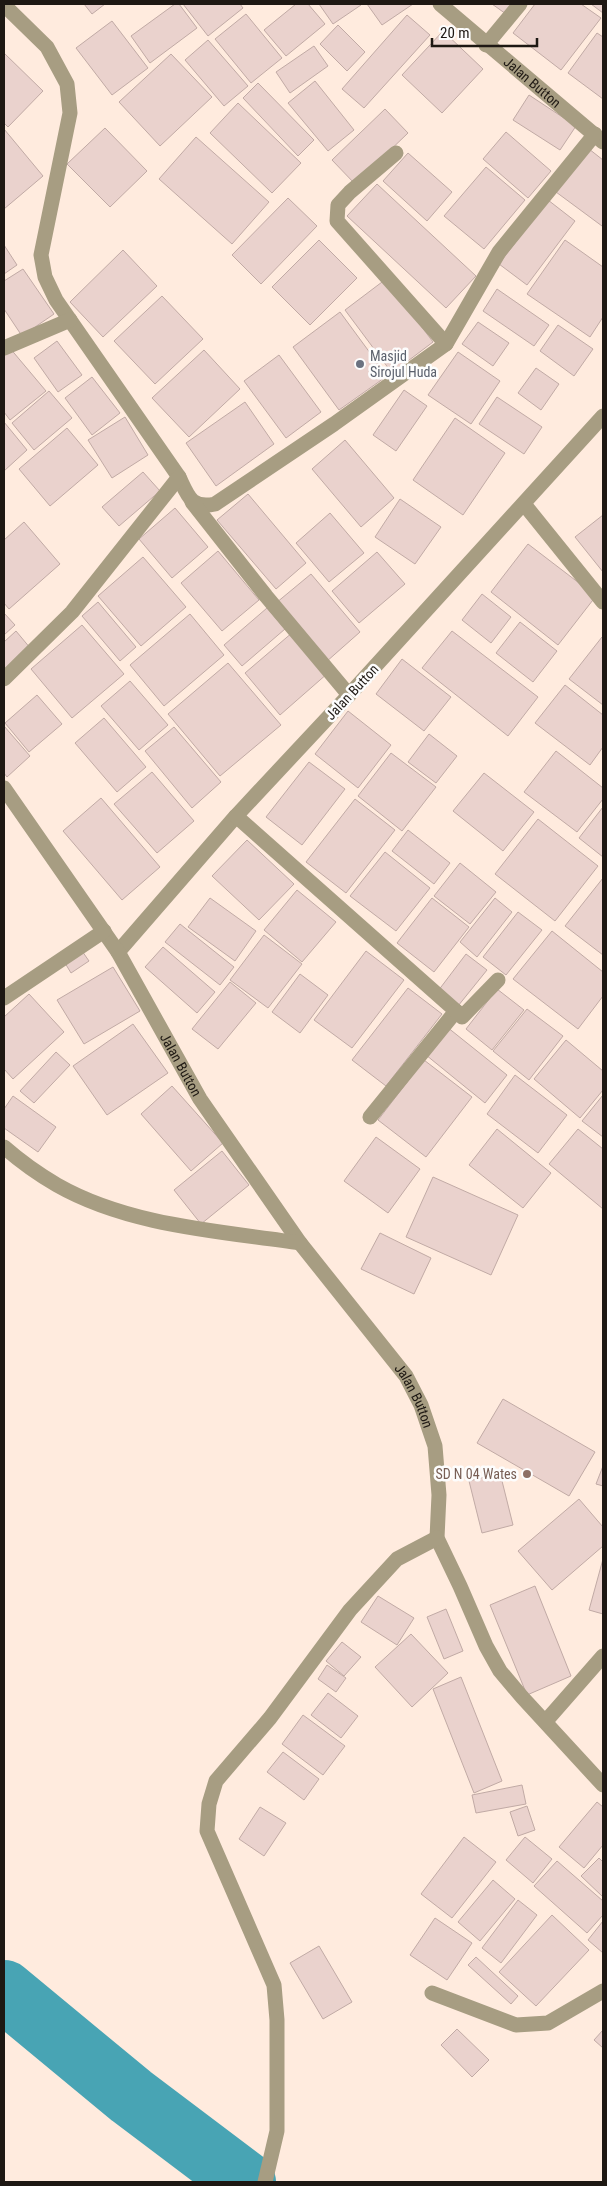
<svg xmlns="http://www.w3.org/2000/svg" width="607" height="2186" viewBox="0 0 607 2186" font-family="'Roboto Condensed',sans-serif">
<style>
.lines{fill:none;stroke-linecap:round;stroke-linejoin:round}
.river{stroke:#48a4b4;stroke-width:62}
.building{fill:#ead2cd;stroke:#c1aaa5}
.minor{stroke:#a79d82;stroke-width:15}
.worship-dot{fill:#6b7280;stroke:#fdfdfd;stroke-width:2}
.education-dot{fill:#8d6e63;stroke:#fdfdfd;stroke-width:2}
.labels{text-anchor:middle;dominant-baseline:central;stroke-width:5;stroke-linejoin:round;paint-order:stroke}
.street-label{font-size:14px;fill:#1e1813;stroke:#fdfdfd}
.worship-label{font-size:14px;fill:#5b616d;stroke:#fdfdfd;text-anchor:start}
.education-label{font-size:14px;fill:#785e54;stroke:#fdfdfd;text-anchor:end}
</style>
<rect width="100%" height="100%" fill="#ffebde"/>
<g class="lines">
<polyline class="river" points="4,1991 131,2096 245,2182"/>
</g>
<g class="building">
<polygon points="84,4 105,4 92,14"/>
<polygon points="175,4 179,4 197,28 150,63 131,36"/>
<polygon points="183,4 240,4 243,8 208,36"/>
<polygon points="296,4 308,4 325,24 286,56 264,30"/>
<polygon points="319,4 361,4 361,5 333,24"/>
<polygon points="367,4 413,4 382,25"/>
<polygon points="492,4 514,4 506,14"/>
<polygon points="535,4 581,4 601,18 561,70 513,33"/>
<polygon points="591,4 603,4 603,13"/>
<polygon points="246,14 282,58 251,83 215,39"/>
<polygon points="407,15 430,35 364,108 342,89"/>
<polygon points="112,21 148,68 112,95 76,48"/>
<polygon points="338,25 365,52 347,71 320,44"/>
<polygon points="443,31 483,69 442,113 402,75"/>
<polygon points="597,33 603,37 603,99 568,73"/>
<polygon points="208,40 248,86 224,106 185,60"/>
<polygon points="314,46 328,66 290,93 276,72"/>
<polygon points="4,53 43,91 8,127 4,123"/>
<polygon points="171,54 212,97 160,146 119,102"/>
<polygon points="315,81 354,130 328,151 288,103"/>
<polygon points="258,83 314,140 298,156 243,98"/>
<polygon points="529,95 576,126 560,150 513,120"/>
<polygon points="238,103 301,163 272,193 210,133"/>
<polygon points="385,109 408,133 355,184 332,160"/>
<polygon points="105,128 147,171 110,207 67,164"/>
<polygon points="4,129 43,176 4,209"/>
<polygon points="506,132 551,171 528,198 483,159"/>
<polygon points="196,137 269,202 232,244 159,179"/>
<polygon points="589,149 603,160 603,224 602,226 556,192"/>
<polygon points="408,153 452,192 427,221 383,181"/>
<polygon points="486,167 525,200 484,249 444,216"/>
<polygon points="377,184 476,276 446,308 347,216"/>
<polygon points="288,198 317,226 261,284 232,255"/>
<polygon points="548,200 575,221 527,285 499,264"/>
<polygon points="319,240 357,278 310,325 272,287"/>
<polygon points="565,240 603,267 603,317 590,337 527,294"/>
<polygon points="4,245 17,265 4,274"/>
<polygon points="123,250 157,286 103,337 70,302"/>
<polygon points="23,269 54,314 22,336 4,309 4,281"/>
<polygon points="386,279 433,342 392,373 345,310"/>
<polygon points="497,289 549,325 534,346 483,311"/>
<polygon points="162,296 203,339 155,384 114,341"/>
<polygon points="340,312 387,376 339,410 293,347"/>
<polygon points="478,322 509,343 493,366 462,344"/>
<polygon points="558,325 593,349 574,376 540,351"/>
<polygon points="57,341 82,375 58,392 34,358"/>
<polygon points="9,347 46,391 10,420 4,412 4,351"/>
<polygon points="204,350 240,389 189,437 152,398"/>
<polygon points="458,352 500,381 471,424 428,395"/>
<polygon points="279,355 321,412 286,438 244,381"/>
<polygon points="536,368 559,384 541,410 518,393"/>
<polygon points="92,377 120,413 92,435 65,398"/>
<polygon points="404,390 427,406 396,451 373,435"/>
<polygon points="49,391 72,418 34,450 12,423"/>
<polygon points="497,397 542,427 524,454 479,424"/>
<polygon points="245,402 274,444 216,486 186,443"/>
<polygon points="125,417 148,455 112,478 88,440"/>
<polygon points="455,418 505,453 463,515 413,480"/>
<polygon points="4,422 27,450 4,471"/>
<polygon points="67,428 98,465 50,506 19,469"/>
<polygon points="345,440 394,498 361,527 312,469"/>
<polygon points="143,472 160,491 119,526 102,507"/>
<polygon points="248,494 306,563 276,589 217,520"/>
<polygon points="400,499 441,527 415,564 375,537"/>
<polygon points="175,508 208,547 172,578 139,539"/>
<polygon points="330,513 364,553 329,582 296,543"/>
<polygon points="603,515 603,572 575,537"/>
<polygon points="24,522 60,564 9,609 4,603 4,540"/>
<polygon points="528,544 596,596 558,645 491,592"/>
<polygon points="218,551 259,600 222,631 181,583"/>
<polygon points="377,552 405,584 359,623 332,591"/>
<polygon points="143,557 186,607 141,646 98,596"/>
<polygon points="311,574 360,632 326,662 276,603"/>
<polygon points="482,594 511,617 491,643 462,620"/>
<polygon points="98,602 136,647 120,661 82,616"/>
<polygon points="267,608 285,629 242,666 224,645"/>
<polygon points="4,613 15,625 4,635"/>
<polygon points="190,614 224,655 164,706 130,665"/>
<polygon points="520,622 557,651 533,682 496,653"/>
<polygon points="82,625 124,674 72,718 31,669"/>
<polygon points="16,631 31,649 4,673 4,642"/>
<polygon points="452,631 538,697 508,736 422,668"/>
<polygon points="293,632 328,673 280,715 245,673"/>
<polygon points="602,637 603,638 603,705 569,679"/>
<polygon points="402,659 451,697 424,731 376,694"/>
<polygon points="228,663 281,725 220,776 168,714"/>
<polygon points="130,681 168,725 139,750 101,706"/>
<polygon points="565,685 603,715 603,747 590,765 535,723"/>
<polygon points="37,695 62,724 29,752 5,723"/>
<polygon points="348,711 391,745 358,788 315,754"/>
<polygon points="104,718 146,767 117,792 75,743"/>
<polygon points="4,726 30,756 7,777 4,773"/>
<polygon points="174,727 221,782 192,808 145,751"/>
<polygon points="429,734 457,756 436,783 408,762"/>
<polygon points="556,751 603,788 603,799 577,832 524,792"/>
<polygon points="391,753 436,787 402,831 358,796"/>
<polygon points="309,762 345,789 302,845 266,817"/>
<polygon points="152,772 194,821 157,853 114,804"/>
<polygon points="484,773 534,812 503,851 453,811"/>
<polygon points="101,798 160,867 122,900 63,831"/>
<polygon points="355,799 395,830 346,893 306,862"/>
<polygon points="603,807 603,857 579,838"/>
<polygon points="538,819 598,866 555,921 495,874"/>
<polygon points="408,830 450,863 434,884 392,851"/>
<polygon points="247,840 294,884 259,920 212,876"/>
<polygon points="385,852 430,888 396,931 350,896"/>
<polygon points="460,863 496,892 470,924 434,896"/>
<polygon points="603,878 603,955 565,926"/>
<polygon points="297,890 336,922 302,962 264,930"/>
<polygon points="210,898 256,931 235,961 188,927"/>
<polygon points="432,898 469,927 434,972 397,943"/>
<polygon points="495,898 512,912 477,957 460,942"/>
<polygon points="518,912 542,930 506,975 483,957"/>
<polygon points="180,924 234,967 220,985 165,942"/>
<polygon points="552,931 603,972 603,996 578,1029 513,979"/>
<polygon points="264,935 302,964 268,1008 230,980"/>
<polygon points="163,947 215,992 197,1013 145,967"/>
<polygon points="82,951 89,961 71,973 65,963"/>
<polygon points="366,951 404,980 352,1048 314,1020"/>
<polygon points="466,954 487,970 458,1006 438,991"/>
<polygon points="113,967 140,1011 84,1044 57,1000"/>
<polygon points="300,974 328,995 300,1033 272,1012"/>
<polygon points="230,982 256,1003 218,1049 192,1029"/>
<polygon points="408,988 442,1014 386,1086 352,1060"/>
<polygon points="497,989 524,1010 492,1050 466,1029"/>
<polygon points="29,994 64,1032 13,1079 4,1069 4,1017"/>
<polygon points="527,1009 563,1036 529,1080 493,1051"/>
<polygon points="133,1024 168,1073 107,1115 73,1066"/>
<polygon points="447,1027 507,1075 485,1103 426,1055"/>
<polygon points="566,1040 603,1071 603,1090 580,1118 534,1079"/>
<polygon points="56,1052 70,1065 34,1103 20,1091"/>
<polygon points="424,1060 472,1097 426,1157 378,1120"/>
<polygon points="515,1075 567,1115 538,1153 487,1114"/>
<polygon points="172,1086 223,1143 191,1171 141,1114"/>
<polygon points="603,1095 603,1137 582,1121"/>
<polygon points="13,1096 56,1127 38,1152 4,1128 4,1109"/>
<polygon points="497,1129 551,1173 523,1208 469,1165"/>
<polygon points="578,1129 603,1149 603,1209 549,1164"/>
<polygon points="376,1137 420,1169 388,1213 344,1181"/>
<polygon points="222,1151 249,1185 201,1224 174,1190"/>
<polygon points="433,1177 518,1215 491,1275 406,1237"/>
<polygon points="380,1233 431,1258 414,1294 361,1269"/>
<polygon points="503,1399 595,1452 569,1496 477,1443"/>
<polygon points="603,1466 603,1486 596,1484"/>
<polygon points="500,1473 513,1525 482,1533 469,1481"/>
<polygon points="579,1499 603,1527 603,1546 552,1590 518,1551"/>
<polygon points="603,1559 603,1614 589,1610"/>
<polygon points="535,1586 571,1676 527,1695 490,1605"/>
<polygon points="378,1596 414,1618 397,1645 361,1622"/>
<polygon points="446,1609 463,1651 444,1659 427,1617"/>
<polygon points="411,1634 448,1673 412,1707 375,1667"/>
<polygon points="342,1642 361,1657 344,1676 326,1661"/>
<polygon points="327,1665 346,1678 336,1692 318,1679"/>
<polygon points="461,1677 502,1781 474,1793 433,1689"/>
<polygon points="328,1693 358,1716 341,1738 311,1715"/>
<polygon points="303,1715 345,1746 323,1775 282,1744"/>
<polygon points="283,1752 319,1779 304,1800 267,1772"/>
<polygon points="522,1785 526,1804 476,1813 472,1795"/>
<polygon points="597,1802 603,1807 603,1845 584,1868 559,1847"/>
<polygon points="527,1806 535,1830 518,1836 510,1812"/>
<polygon points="260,1807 286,1823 264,1856 239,1839"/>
<polygon points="464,1837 496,1862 452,1918 421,1894"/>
<polygon points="525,1837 552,1859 533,1883 506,1860"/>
<polygon points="599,1858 603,1862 603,1897 581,1876"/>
<polygon points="557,1861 603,1901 603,1915 587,1933 534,1886"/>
<polygon points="493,1880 515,1899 480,1941 458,1922"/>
<polygon points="518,1900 537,1915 501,1963 482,1948"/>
<polygon points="552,1915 589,1950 536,2006 499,1972"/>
<polygon points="435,1918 472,1943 447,1980 410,1955"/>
<polygon points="603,1921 603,1953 588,1940"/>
<polygon points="319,1946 352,2002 323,2019 290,1963"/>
<polygon points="476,1957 518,1996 511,2004 468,1965"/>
<polygon points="457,2029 489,2060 472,2077 441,2045"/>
<polygon points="603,2030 603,2048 594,2040"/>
</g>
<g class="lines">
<g class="minor">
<path id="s1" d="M 440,4 L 603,142"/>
<path d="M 4,5 L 47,47 L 67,84 L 70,113 L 41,255 L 45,277 L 56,300 L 179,477 C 188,496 191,509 215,504 L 334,424 L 446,344 L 499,252 L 595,134"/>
<polyline points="486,45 520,4"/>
<polyline points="396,153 350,192 338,205 337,221 446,344"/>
<polyline points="4,348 70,320"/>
<path id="s2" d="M 603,416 L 349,695 L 236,816 L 118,952 L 200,1099 L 300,1243 L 406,1376 L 421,1405 L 435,1446 L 439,1495 L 437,1538 L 460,1586 L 486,1646 L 500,1671 L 522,1697 L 603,1785"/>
<polyline points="192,502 266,596 349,695"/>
<polyline points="524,504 603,602"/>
<polyline points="4,679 72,612 179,477"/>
<polyline points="4,788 118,952"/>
<polyline points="236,816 456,1011 370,1117"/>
<polyline points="4,998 104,931"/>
<polyline points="456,1011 462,1017 498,980"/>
<path d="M 4,1147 C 20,1161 38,1174 57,1185 C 129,1226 219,1231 300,1243"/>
<polyline points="546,1721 603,1656"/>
<polyline points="432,1993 516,2025 548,2023 603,1991"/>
<polyline points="265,2182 277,2131 277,2020 274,1985 207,1831 209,1804 216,1781 270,1718 350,1610 397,1559 437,1538"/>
</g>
</g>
<circle class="worship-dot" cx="360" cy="364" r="5"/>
<circle class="education-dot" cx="527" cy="1474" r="5"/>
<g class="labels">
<g class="street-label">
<text stroke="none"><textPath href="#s1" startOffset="121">Jalan Button</textPath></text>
<text transform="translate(352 692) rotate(-47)">Jalan Button</text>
<text stroke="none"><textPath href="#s2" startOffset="852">Jalan Button</textPath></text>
<text stroke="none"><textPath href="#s2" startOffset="1258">Jalan Button</textPath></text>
</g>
<g class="worship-label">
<text x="370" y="356">Masjid<tspan x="370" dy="16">Sirojul Huda</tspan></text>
</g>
<g class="education-label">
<text x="517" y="1474">SD N 04 Wates</text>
</g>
</g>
<rect width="607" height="2186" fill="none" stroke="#1e1813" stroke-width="10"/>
<path d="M432 38v8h105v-8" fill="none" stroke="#1e1813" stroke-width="2.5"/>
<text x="440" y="38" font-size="15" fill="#1e1813" stroke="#fdfdfd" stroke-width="4" paint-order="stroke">20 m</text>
</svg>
